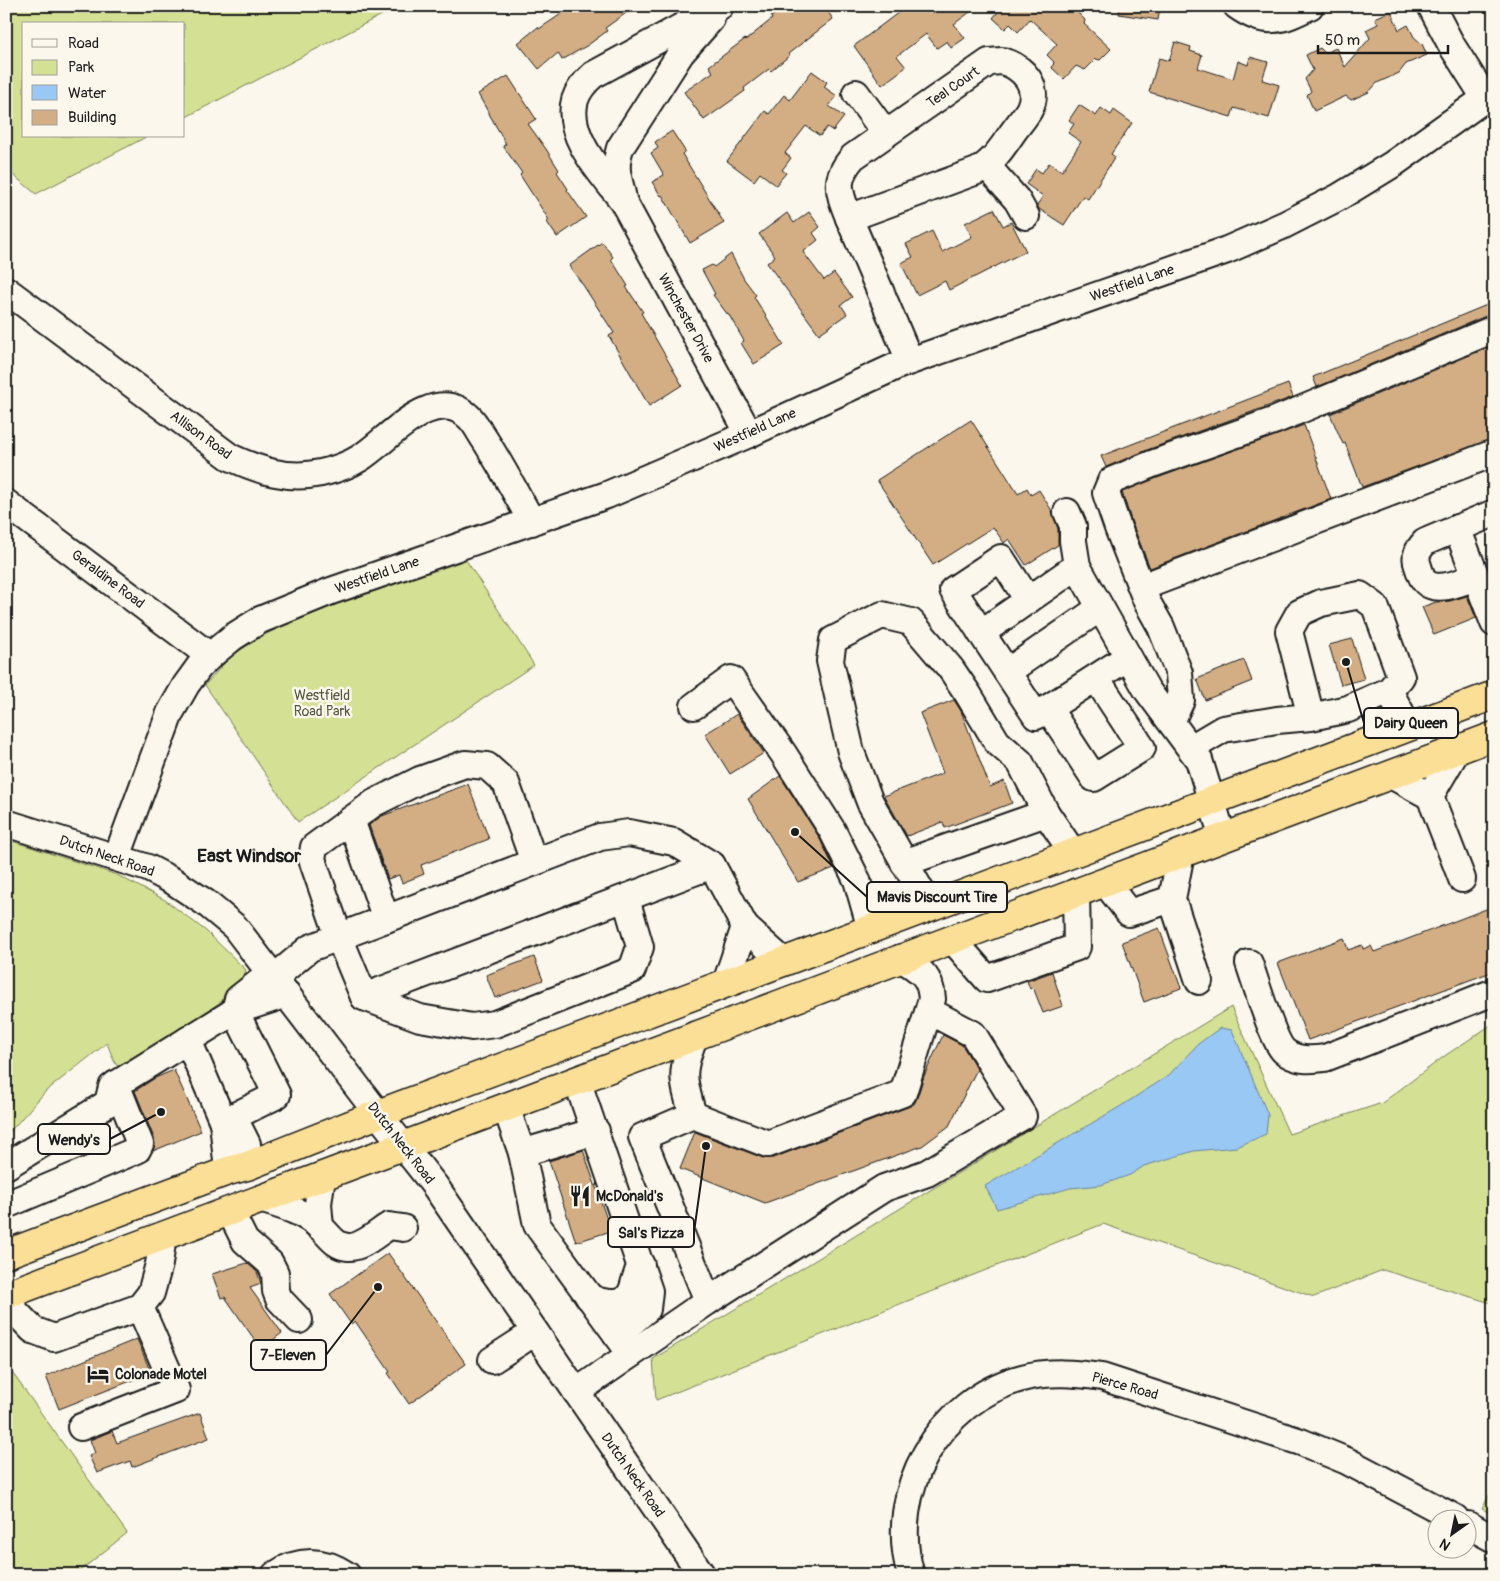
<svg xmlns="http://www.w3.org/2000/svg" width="1500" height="1581" viewBox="0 0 1500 1581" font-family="Pangolin,sans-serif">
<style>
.green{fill:#d4e194;stroke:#787e58}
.water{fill:#9ac8f5;stroke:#68839e}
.building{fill:#d3ae85;stroke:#1c1c1c}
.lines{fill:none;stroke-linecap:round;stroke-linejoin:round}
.minor-casing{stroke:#1c1c1c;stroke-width:30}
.highway-casing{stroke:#1c1c1c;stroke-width:31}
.minor{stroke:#fbf7ec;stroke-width:26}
.highway{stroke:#fbdf96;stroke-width:28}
.labels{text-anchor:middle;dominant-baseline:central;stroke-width:5;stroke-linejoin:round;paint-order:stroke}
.street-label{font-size:14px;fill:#1c1c1c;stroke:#fbf7ec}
.park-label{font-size:14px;fill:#535740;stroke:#fbf7ec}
.poi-label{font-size:14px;font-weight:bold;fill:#1c1c1c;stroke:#fbf7ec;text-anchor:start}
.district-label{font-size:19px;font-weight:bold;fill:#1c1c1c;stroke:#fbf7ec}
.leader{fill:none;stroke:#1c1c1c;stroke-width:2}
.callout-dot{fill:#1c1c1c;stroke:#fbf7ec;stroke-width:2}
.callout{fill:#fbf7ec;stroke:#1c1c1c;stroke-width:2}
.callout-label{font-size:15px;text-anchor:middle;font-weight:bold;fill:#1c1c1c}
</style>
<rect width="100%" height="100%" fill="#fbf7ec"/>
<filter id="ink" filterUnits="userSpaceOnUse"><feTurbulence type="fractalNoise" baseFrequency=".02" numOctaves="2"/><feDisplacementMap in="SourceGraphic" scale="10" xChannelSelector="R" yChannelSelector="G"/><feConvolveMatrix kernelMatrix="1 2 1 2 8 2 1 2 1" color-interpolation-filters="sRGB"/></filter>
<g filter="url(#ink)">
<g class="green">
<polygon points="6,6 399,6 184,118 184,24 24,24 24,136 148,136 36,194 6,169"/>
<polygon points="466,560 534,665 298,822 205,685 231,656 264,635 308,614"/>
<polygon points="6,839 117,875 165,900 206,931 246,970 237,991 120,1070 114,1061 107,1043 46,1091 6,1136"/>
<polygon points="1231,1007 1289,1134 1382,1103 1446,1055 1494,1023 1494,1304 1383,1270 1314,1297 1103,1224 656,1400 653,1359"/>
<polygon points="6,1364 127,1533 75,1575 6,1575"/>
<polygon points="1494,1486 1494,1515 1482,1509"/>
</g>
<polygon class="water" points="1220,1028 1232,1030 1268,1115 1266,1134 1237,1147 1194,1151 1144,1166 1130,1175 1101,1185 1070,1188 997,1209 985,1186 1121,1106 1168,1076 1198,1044"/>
<g class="building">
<polygon points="573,6 636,6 605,28 607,31 588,45 562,60 558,53 539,69 518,43 538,27 539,29"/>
<polygon points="786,6 824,6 833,19 788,54 790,55 771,71 769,69 744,88 745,91 704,120 684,92 713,72 709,66 745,39 746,40 772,19 771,17"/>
<polygon points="907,6 978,6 954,24 965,38 951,48 947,41 937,48 926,34 897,56 906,67 882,85 854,46"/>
<polygon points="1000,6 1071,6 1085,20 1084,24 1111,49 1100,60 1096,59 1085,70 1076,66 1064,79 1052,68 1054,62 1047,55 1057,44 1030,19 1018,32 1010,24 1005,29 993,18 997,13"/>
<polygon points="1120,6 1160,6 1158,20 1119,14"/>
<polygon points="1391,11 1399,30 1408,25 1414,37 1422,44 1427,55 1406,64 1399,73 1377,83 1369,92 1351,100 1346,96 1314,111 1307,95 1311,91 1305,79 1313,70 1306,55 1320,48 1325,53 1336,48 1345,67 1370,38 1366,30 1378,24 1375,18"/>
<polygon points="1175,42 1191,47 1190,51 1202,55 1198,68 1233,79 1238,61 1248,65 1250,57 1268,62 1262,80 1279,85 1269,118 1234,108 1231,117 1149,92 1159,58 1169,61"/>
<polygon points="812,71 827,82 824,87 837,96 829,106 844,117 833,131 827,127 820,136 806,126 785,153 791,158 782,170 786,173 776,185 760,173 754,181 727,161 765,111 769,114 784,95 790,100"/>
<polygon points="508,76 536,119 528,124 546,149 559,170 557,172 568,189 567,190 586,217 557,237 547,222 549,220 520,175 522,173 503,146 506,144 478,94"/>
<polygon points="1079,105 1096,116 1101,108 1111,115 1114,110 1132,123 1111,154 1115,157 1088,199 1083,196 1064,225 1039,209 1037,205 1043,196 1026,184 1036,169 1042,173 1049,163 1062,171 1081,142 1068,133 1074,124 1069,120"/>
<polygon points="672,131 685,151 682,154 724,223 690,243 662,195 661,196 652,182 664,175 651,153 658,148 655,142"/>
<polygon points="994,209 1003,226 1011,222 1026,251 949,290 945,281 917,295 901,263 913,257 906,244 932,231 942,252 972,237 965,223"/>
<polygon points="809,212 820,227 813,233 818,240 803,252 824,280 834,273 852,297 841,305 847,314 819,334 767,263 775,256 759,234 787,213 794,223"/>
<polygon points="602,242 613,257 611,259 628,286 626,287 643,312 641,313 682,385 649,406 609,336 614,333 583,285 569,266"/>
<polygon points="731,254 744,279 756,295 754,297 784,345 754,364 741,343 744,341 729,315 728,315 713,295 715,294 702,270 712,265 714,267"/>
<polygon points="1494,302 1494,314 1488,315 1317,387 1313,377"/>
<polygon points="1494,345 1494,438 1362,487 1345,443 1343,444 1330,414"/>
<polygon points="1288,384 1293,397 1147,450 1106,467 1101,456"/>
<polygon points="971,420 1018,494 1027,488 1031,495 1039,490 1052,511 1058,529 1058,545 1026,565 1009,539 1004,543 993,527 933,565 877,480"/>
<polygon points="1304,425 1331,499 1150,568 1132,523 1122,492 1157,478"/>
<polygon points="1467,596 1476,618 1434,635 1422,607 1436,602 1450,601"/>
<polygon points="1352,639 1364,679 1341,685 1329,645"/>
<polygon points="1244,660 1252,681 1205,700 1197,679"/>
<polygon points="954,700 961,711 990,787 1004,781 1012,803 945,828 943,822 907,836 884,796 943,773 920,713"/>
<polygon points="737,714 764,753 730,774 705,734"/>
<polygon points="780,776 819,837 834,868 798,882 748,799"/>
<polygon points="468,784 489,839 421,865 424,874 402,883 399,875 388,879 369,825 382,816"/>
<polygon points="1494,906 1494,971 1308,1040 1278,963 1344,938 1348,950 1362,945 1363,949 1371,946 1374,952"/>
<polygon points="1159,928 1181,988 1144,1002 1122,942"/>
<polygon points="534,957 543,980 495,998 486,975"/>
<polygon points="1052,972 1063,1006 1043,1013 1033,987 1030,989 1027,981"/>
<polygon points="943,1035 962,1045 977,1069 949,1126 922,1146 765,1203 680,1169 695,1132 763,1158 773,1158 908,1107 914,1104 917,1098 924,1076"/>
<polygon points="174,1070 201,1131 153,1151 155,1144 154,1138 135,1091 155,1078"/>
<polygon points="583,1150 611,1231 576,1242 549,1161"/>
<polygon points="388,1253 466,1364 409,1404 388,1373 390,1372 355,1321 351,1324 330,1294"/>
<polygon points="247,1263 257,1272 260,1280 261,1284 250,1288 282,1333 261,1349 225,1297 221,1298 212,1274"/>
<polygon points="137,1339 151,1373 59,1409 46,1376"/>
<polygon points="200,1413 209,1438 132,1467 130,1461 97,1473 89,1456 95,1453 90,1440 112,1431 117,1443"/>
</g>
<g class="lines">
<g class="minor-casing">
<g id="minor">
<path d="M 720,6 L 593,75 C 585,82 578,90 575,100 C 565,136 603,175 623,201 L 749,434"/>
<path d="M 1237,6 C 1265,26 1281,21 1310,6"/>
<polyline points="1431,6 1452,46 1485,98"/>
<path d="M 1002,61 C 1023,67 1041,86 1029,110 C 1024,118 1018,125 1013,132 C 1002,148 993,162 977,171 L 849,218 C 839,192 833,180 853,157 L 989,62 Z"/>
<polyline points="856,93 886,134"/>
<polyline points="987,166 1017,200 1026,216"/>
<path d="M 623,199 C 619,177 613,171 620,148 L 681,53 L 711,19"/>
<polyline points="849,218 910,361"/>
<path d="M 6,290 L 230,457 C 260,471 288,480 321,473 C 334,470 349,465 360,458 C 389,440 433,382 470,418 C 476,424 480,433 485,440 C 502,467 517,495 532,522"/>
<polyline points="6,503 210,656"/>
<polyline points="1067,512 1073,526 1073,541 1077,566"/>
<polyline points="1457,528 1494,623"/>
<path d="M 1476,577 C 1463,581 1443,591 1430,585 C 1423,582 1420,573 1418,566 C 1414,556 1418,550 1425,542 L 1494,513"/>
<polyline points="1142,587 1494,453"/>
<polyline points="1028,600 1001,558 953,590 1036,716 1128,657"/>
<polyline points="981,633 1077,566 1147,690 1199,760 1223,838"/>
<polyline points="1007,672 1100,608"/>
<polyline points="1389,691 1408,726"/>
<polyline points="694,706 731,679 783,753 832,830 857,880 871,929"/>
<polyline points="1048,708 1094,778 1142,748 1096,678"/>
<polyline points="1171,722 1181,700 1179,673 1161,627 1147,602 1118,528 1106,493 1111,481 1152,464 1276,420 1494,329"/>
<polyline points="1191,748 1223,729 1277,720 1311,717 1348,709 1389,691 1401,677 1375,606 1360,595 1321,603 1299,613 1289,631 1311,717"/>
<polyline points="1391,775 1430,796 1462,879"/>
<polyline points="1430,796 1457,750"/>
<polyline points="351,820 386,919"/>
<polyline points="6,823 148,868 173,881 206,903 235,927 378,1114 435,1186 702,1575"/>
<polyline points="1181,853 1172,899 1199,981"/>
<polyline points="117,857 170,713 186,685 199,667 210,656 233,637 260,620 331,591 607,495 749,434 899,365 1227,250 1284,225 1339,197 1393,164 1494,92"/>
<polyline points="534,862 506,783 487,766 465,764 420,780 374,803 314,847 312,859 339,937 364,997 420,1018 472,1027 495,1024 632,970 640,947 626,899"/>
<polyline points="904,863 1046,813"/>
<polyline points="1105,882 1129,913 1172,899"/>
<polyline points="930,907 870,802 851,752 830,661 833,640 882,615 911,622 951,669 968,694 997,742 1020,762 1046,813 1073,853"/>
<polyline points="952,939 987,979 1077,947 1076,892"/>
<path d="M 1249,963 C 1255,980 1273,1041 1284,1051 C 1296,1061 1311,1060 1325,1058 L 1494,992"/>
<polyline points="274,978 310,948 600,837 629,833 674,842 712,865 745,927"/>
<polyline points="726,983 745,927 784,962"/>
<polyline points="364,997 712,865"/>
<polyline points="188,1040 223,1122 228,1171"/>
<polyline points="577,1080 649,1291 647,1309 617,1335"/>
<polyline points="506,1107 522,1153"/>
<path d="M 693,1115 C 682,1078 680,1072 695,1035"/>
<polyline points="223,1122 277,1095 235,1011 238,999 271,973"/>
<polyline points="223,1122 240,1130 247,1144 247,1166"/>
<polyline points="596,1131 522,1153 537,1225 631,1354"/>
<polyline points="6,1166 108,1103 112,1087 235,1011 287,994"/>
<path d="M 260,1199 C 282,1206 303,1211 320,1227 C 329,1234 334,1246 348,1247 C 362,1248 377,1233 389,1226 L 403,1228"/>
<polyline points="6,1205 137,1150 140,1144 116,1084"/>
<polyline points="230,1211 245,1241 270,1263 275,1273 276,1291 279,1299 299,1320"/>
<polyline points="320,1227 318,1204 322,1176"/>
<path d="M 589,1297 C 604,1304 626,1309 633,1288 C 635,1280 637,1273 641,1265"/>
<path d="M 708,1301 L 642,1137 L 693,1115 L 768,1144 L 903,1093 L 932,999 C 930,974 920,971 901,958"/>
<polyline points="6,1302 33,1330 54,1338 140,1307 151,1293 159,1264 163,1236"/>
<polyline points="492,1360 535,1332"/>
<polyline points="576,1392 714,1297 884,1188 927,1173 1023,1116 973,1034 929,1011"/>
<polyline points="81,1427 176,1390 140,1307"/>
<polyline points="1468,1525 1494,1539"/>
<path d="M 275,1575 C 298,1559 323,1559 347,1575"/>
<path d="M 911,1575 C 886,1492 939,1400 1022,1378 C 1049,1371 1075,1373 1102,1377 L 1301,1442 L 1347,1461 L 1455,1518"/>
</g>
</g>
<g class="highway-casing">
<g id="highway">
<polyline points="6,1254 228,1171 247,1166 378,1114 1494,695"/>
<polyline points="6,1295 1494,736"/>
</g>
</g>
<use href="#minor" class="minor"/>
<use href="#highway" class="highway"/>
</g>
</g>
<defs>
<g id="restaurant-bare" transform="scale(1.725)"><path d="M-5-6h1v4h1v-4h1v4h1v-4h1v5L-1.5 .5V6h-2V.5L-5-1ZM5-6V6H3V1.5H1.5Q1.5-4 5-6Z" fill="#1c1c1c" stroke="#fbf7ec" stroke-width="2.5" paint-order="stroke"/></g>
<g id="hotel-bare" transform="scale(1.725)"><path d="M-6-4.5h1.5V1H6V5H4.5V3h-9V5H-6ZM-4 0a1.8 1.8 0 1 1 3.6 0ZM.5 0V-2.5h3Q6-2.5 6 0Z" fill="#1c1c1c" stroke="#fbf7ec" stroke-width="2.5" paint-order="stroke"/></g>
</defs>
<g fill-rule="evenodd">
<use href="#restaurant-bare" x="580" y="1196"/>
<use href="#hotel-bare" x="98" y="1374"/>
</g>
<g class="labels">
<g class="street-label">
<text transform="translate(953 87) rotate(-35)">Teal Court</text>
<text transform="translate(1132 283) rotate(-19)">Westfield Lane</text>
<text transform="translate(686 318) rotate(61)">Winchester Drive</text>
<text transform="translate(755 430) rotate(-24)">Westfield Lane</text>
<text transform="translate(201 435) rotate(36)">Allison Road</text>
<text transform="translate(377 575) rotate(-19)">Westfield Lane</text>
<text transform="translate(108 579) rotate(37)">Geraldine Road</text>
<text transform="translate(107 856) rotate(19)">Dutch Neck Road</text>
<text transform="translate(401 1143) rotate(52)">Dutch Neck Road</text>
<text transform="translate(1125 1386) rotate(16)">Pierce Road</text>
<text transform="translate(633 1475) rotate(55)">Dutch Neck Road</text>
</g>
<g class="park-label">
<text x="322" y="695">Westfield<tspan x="322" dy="16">Road Park</tspan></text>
</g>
<g class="poi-label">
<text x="596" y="1196">McDonald's</text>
<text x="115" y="1374">Colonade Motel</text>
</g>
<g class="district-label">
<text x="249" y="856">East Windsor</text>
</g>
</g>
<path class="leader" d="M1346 662L1364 723M795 832L867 897M161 1112L110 1139M706 1146L694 1232M378 1287L326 1355"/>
<g class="callout-dot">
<circle cx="1346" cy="662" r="5"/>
<circle cx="795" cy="832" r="5"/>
<circle cx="161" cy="1112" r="5"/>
<circle cx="706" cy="1146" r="5"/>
<circle cx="378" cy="1287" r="5"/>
</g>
<g class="callout">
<rect x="1364" y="708" width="94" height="30" rx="5"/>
<rect x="867" y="882" width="140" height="30" rx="5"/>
<rect x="38" y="1124" width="72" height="30" rx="5"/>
<rect x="608" y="1217" width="86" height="30" rx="5"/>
<rect x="251" y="1340" width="75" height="30" rx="5"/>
</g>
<g class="callout-label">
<text x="1411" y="728">Dairy Queen</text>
<text x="937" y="902">Mavis Discount Tire</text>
<text x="74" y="1145">Wendy's</text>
<text x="651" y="1238">Sal's Pizza</text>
<text x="288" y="1360">7-Eleven</text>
</g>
<rect width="1500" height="1581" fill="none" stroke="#fbf7ec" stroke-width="25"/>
<rect x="12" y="12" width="1475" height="1556" fill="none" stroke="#1c1c1c" stroke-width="2" filter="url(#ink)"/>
<rect x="22" y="22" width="162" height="115" fill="#fbf7ec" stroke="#a29f99"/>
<rect x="32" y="39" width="25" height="8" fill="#fbf7ec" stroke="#a29f99"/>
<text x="68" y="48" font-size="15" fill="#1c1c1c">Road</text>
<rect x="32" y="60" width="25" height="15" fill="#d4e194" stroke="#a29f99"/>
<text x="68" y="72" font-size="15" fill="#1c1c1c">Park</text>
<rect x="32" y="85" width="25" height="15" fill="#9ac8f5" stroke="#a29f99"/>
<text x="68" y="98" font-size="15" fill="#1c1c1c">Water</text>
<rect x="32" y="110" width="25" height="15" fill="#d3ae85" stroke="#a29f99"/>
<text x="68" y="122" font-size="15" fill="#1c1c1c">Building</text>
<g transform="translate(1452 1534) rotate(213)"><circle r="24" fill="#fbf7ec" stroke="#a29f99"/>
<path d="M0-4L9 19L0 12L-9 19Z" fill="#1c1c1c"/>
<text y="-8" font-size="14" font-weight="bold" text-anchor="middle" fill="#1c1c1c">N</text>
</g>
<path d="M1318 45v8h130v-8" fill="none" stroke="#1c1c1c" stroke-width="2.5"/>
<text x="1325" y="45" font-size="15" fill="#1c1c1c" stroke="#fbf7ec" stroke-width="4" paint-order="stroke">50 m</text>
</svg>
